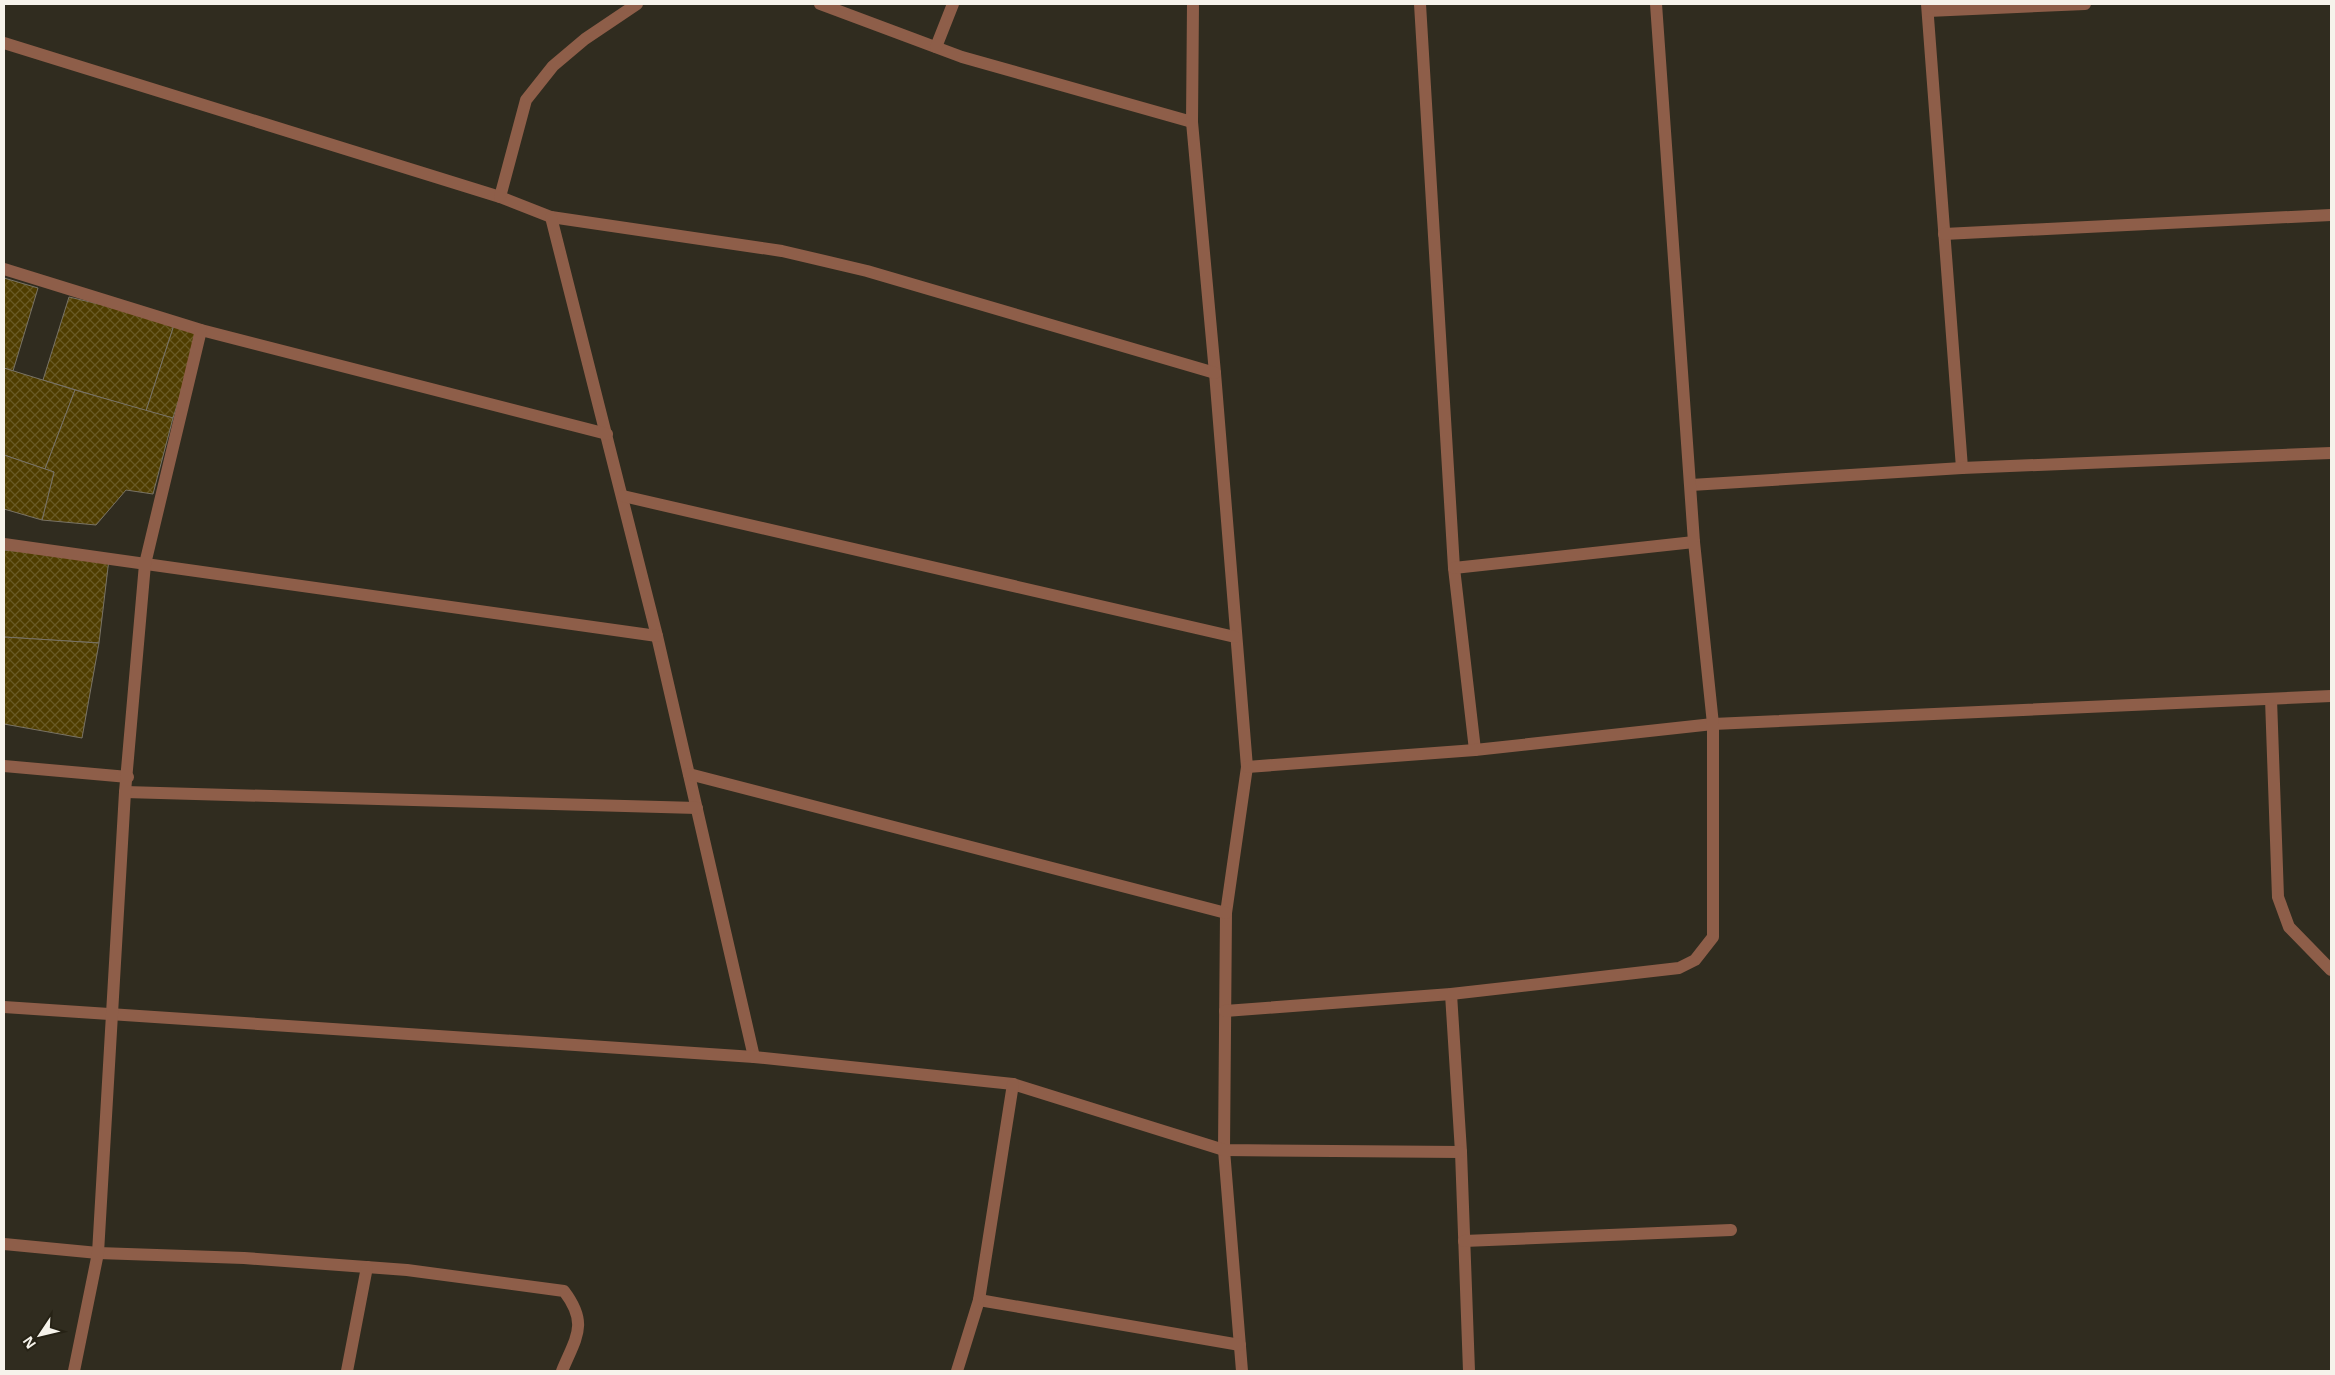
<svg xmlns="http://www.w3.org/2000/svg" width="2335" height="1375" viewBox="0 0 2335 1375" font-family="'Noto Sans',sans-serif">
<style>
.building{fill:url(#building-cross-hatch);stroke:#797365}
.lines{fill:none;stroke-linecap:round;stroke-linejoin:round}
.minor{stroke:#8e5e49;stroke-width:12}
</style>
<defs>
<pattern id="building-cross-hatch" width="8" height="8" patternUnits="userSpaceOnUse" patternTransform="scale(1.25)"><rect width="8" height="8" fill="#4f3d00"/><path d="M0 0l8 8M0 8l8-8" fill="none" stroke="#695a25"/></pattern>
</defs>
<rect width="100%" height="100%" fill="#302c1f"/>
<g class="building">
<polygon points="4,278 38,288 13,371 4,368"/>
<polygon points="69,297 175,322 146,411 43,380"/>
<polygon points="175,322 199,336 173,418 146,411"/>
<polygon points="4,368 75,390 45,469 4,455"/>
<polygon points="75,390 173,418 153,494 126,490 96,525 42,520 54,472 45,469"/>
<polygon points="4,455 54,472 42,520 4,509"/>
<polygon points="4,550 109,559 99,643 4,637"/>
<polygon points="4,637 99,643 82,738 4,724"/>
</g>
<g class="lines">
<g class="minor">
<polyline points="820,4 962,57 1192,122"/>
<polyline points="1193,4 1192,122 1215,373 1247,767 1226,913 1224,1150 1242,1371"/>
<polyline points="1420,4 1454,568 1475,750"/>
<polyline points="1927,4 1962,468"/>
<polyline points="1928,11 2085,4"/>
<polyline points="4,43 500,197 551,217 782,251 867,271 1215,373"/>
<polyline points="936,47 953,4"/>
<polyline points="500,197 526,100 553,66 585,39 637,4"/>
<polyline points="551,217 657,636 754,1057"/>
<polyline points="1944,234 2331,215"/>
<polyline points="4,269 201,330 607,434"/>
<polyline points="1691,485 1962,468 2331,453"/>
<polyline points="623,496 1235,637"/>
<polyline points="4,544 657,636"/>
<polyline points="1454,568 1694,542"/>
<polyline points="2271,699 2278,897 2289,927 2331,970"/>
<polyline points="4,766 128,777"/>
<polyline points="1247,767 1475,750 1713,724 2331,696"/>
<polyline points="689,774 1226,913"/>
<polyline points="125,792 697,808"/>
<polyline points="1451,994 1461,1152 1469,1371"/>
<polyline points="4,1007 754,1057 1013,1084 1224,1150 1461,1152"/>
<polyline points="1225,1011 1451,994 1679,968 1695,960 1713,937 1713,724 1694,542 1656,4"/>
<polyline points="1464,1241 1731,1230"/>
<path d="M 4,1244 L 98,1253 L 244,1258 L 407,1270 L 564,1291 C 589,1324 576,1337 562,1371"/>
<polyline points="979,1300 1240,1345"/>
<polyline points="74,1371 98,1253 125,792 145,564 201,330"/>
<polyline points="347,1371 367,1267"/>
<polyline points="957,1371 979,1300 1013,1084"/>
</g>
</g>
<rect width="2335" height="1375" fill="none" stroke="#f6f3eb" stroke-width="10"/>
<g transform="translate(40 1335) rotate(235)" stroke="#262215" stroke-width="4" paint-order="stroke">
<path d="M0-4L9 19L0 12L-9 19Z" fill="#f6f3eb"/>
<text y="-8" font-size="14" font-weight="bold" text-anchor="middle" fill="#f6f3eb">N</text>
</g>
</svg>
